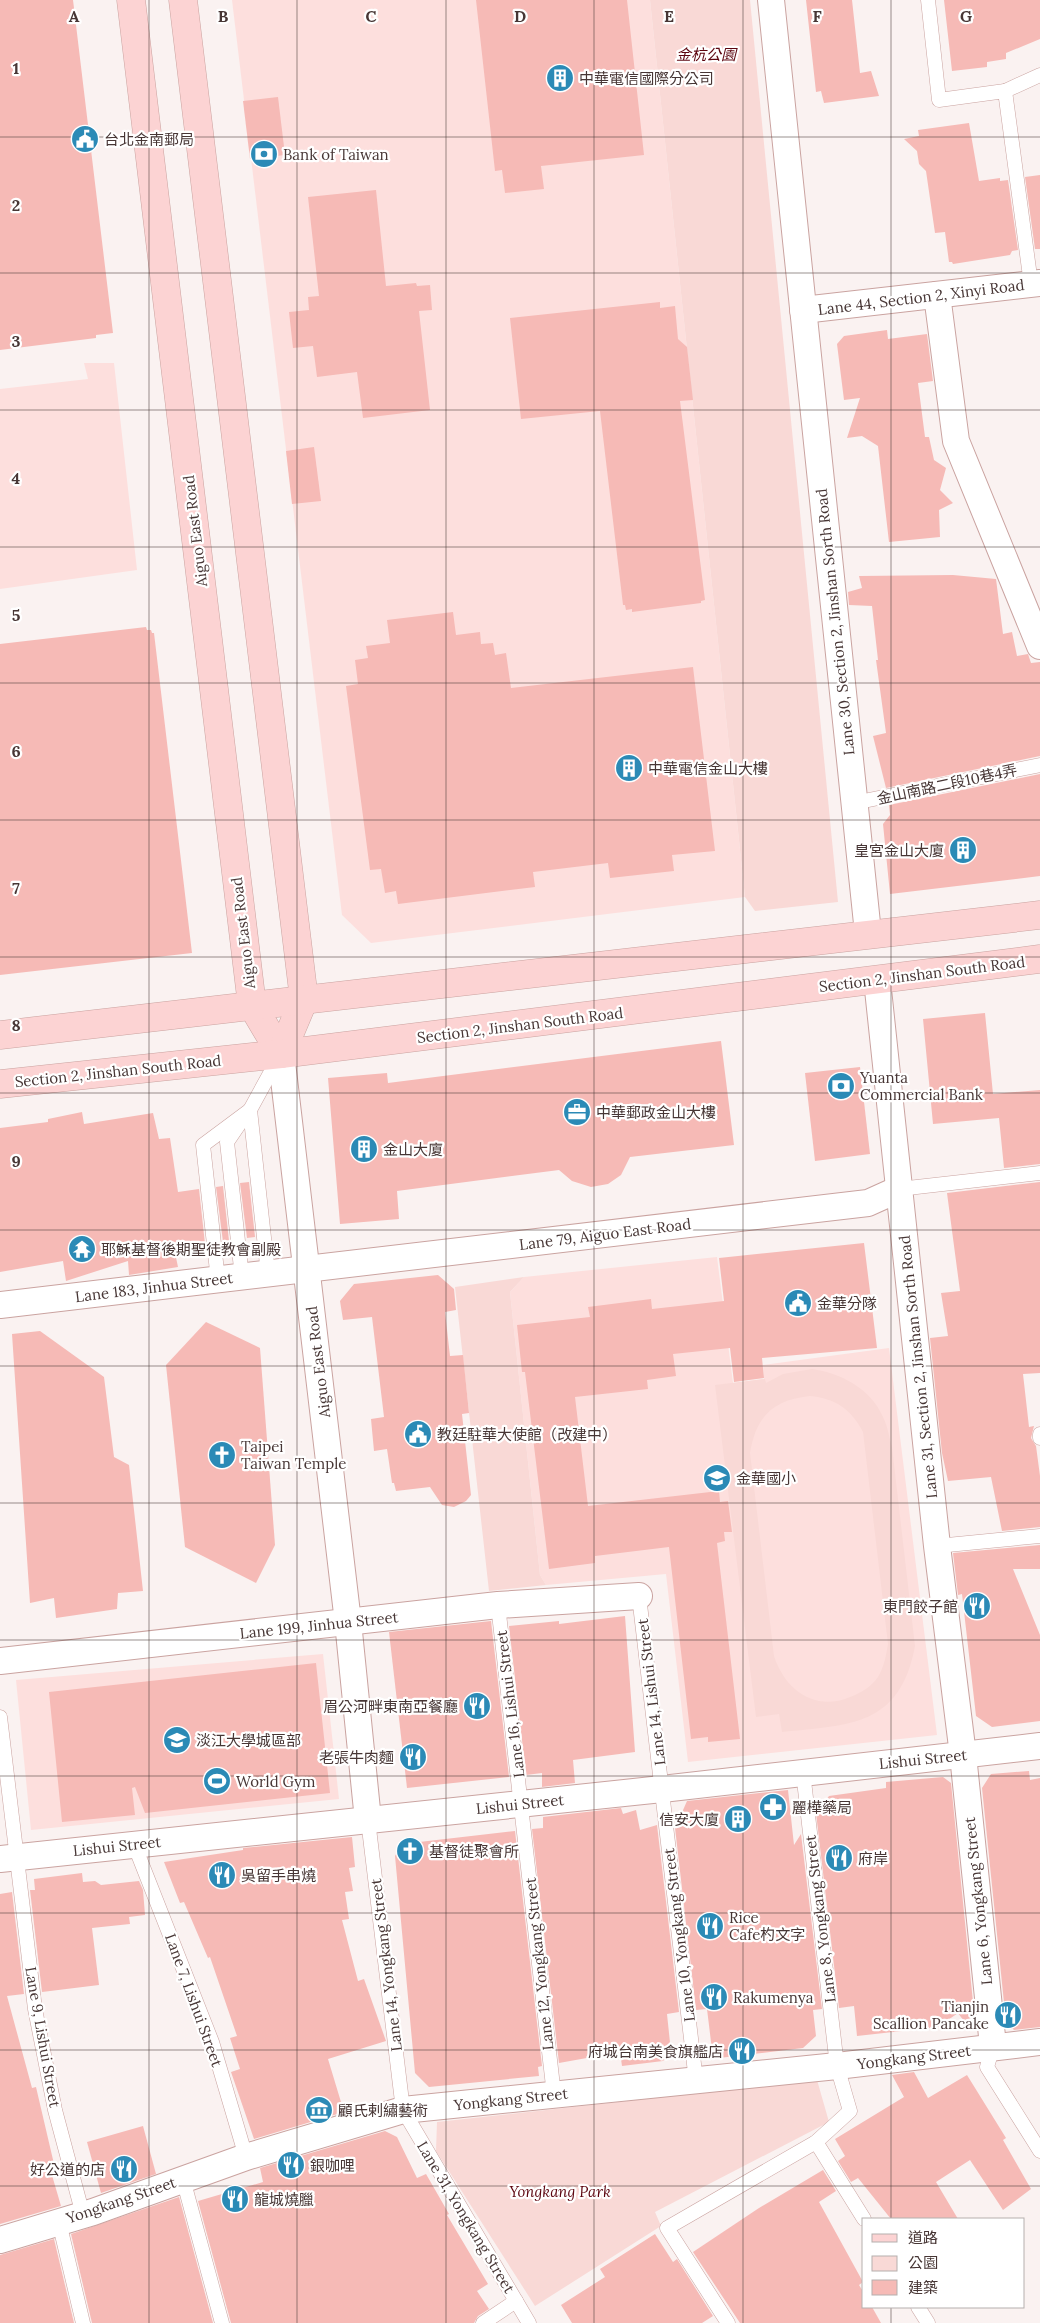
<svg xmlns="http://www.w3.org/2000/svg" width="1040" height="2323" viewBox="0 0 1040 2323" font-family="Lora,'Noto Sans TC',serif">
<style>
.built{fill:#fddfdd}
.green{fill:#f9d9d6;fill-rule:evenodd}
.building{fill:#f6bab6}
.lines{fill:none;stroke-linecap:round;stroke-linejoin:round}
.lane-casing{stroke:#caa3a0;stroke-width:15}
.street-casing{stroke:#caa3a0;stroke-width:28}
.secondary-casing{stroke:#caa3a0;stroke-width:29}
.lane{stroke:#fff;stroke-width:14}
.street{stroke:#fff;stroke-width:26}
.secondary{stroke:#fcd3d3;stroke-width:28}
.grid{fill:none;stroke:#473635;stroke-width:1;stroke-opacity:0.55}
.labels{text-anchor:middle;dominant-baseline:central;stroke-width:4.5;stroke-linejoin:round;paint-order:stroke}
.park-label{font-size:15px;font-style:italic;fill:#5c050f;stroke:#fff}
.poi-label{font-size:15px;fill:#473635;stroke:#fff;text-anchor:start}
.street-label{font-size:15px;fill:#473635;stroke:#fff}
.grid-label{font-size:16px;text-anchor:middle;font-weight:bold;fill:#473635;stroke:#fff;stroke-width:4.5;stroke-linejoin:round;paint-order:stroke}
</style>
<rect width="100%" height="100%" fill="#faf2f1"/>
<g class="built">
<polygon points="232,0 650,0 745,897 371,943 342,915"/>
<polygon points="84,363 114,363 137,570 0,589 0,389 88,379"/>
<polygon points="717,1257 733,1383 764,1379 763,1365 889,1348 937,1735 688,1762 666,1574 546,1585 540,1575 510,1292 524,1277"/>
<polygon points="323,1654 339,1799 31,1830 16,1680"/>
</g>
<g class="green">
<polygon points="650,0 750,0 838,902 755,911 745,897"/>
<polygon points="524,1277 510,1292 540,1575 546,1585 489,1591 455,1287"/>
<path d="M 812,1369 C 841,1373 871,1389 883,1417 C 888,1427 889,1437 892,1447 L 915,1646 C 900,1726 851,1725 782,1732 L 779,1714 L 756,1717 L 715,1385 L 765,1379 L 766,1383 L 783,1374 ZM 810,1396 C 835,1398 852,1410 863,1432 L 888,1644 C 886,1656 884,1667 878,1677 C 871,1687 861,1693 850,1697 C 815,1712 785,1690 774,1656 L 750,1453 C 756,1416 773,1400 810,1396 Z"/>
<polygon points="817,2080 829,2122 655,2212 661,2226 535,2306 436,2151 437,2122"/>
</g>
<g class="building">
<polygon points="0,0 73,0 113,333 96,335 96,338 0,350"/>
<polygon points="476,0 627,0 644,155 541,166 544,189 505,193 502,170 495,171"/>
<polygon points="806,0 852,0 860,73 871,71 879,96 824,103 821,91 816,92"/>
<polygon points="944,0 1040,0 1040,39 1006,53 1006,59 987,62 987,67 952,71"/>
<polygon points="278,97 285,155 250,159 243,101"/>
<polygon points="969,123 979,181 1000,178 1000,181 1008,180 1018,250 1012,251 1010,255 953,264 952,262 949,262 945,232 935,233 926,171 919,164 917,151 904,139 919,136 918,130"/>
<polygon points="1040,175 1040,249 1035,249 1025,177"/>
<polygon points="376,190 386,286 416,283 417,286 430,285 432,310 419,311 430,410 363,418 357,372 317,377 313,346 293,348 289,312 309,310 308,297 319,296 308,197"/>
<polygon points="660,302 660,308 675,306 678,339 687,347 693,400 680,401 705,600 701,601 701,603 632,612 632,609 626,610 625,605 623,605 600,411 521,419 510,318"/>
<polygon points="887,330 888,339 927,334 933,381 918,383 925,437 929,437 934,460 946,468 940,490 953,503 939,510 940,537 889,542 878,446 862,436 847,438 860,398 844,400 837,344 844,336"/>
<polygon points="314,447 321,501 292,504 286,451"/>
<polygon points="953,575 996,579 1003,634 1012,632 1017,656 1028,654 1031,663 1040,662 1040,756 886,788 873,736 886,733 876,660 878,660 872,606 849,605 848,592 862,588 859,576"/>
<polygon points="453,612 456,635 480,632 481,644 493,643 495,655 506,653 511,688 693,667 715,851 672,855 674,871 610,878 608,863 533,872 535,887 398,904 396,891 385,893 381,869 370,870 346,686 358,684 355,660 368,658 366,646 390,643 387,620"/>
<polygon points="146,627 147,630 151,630 152,633 154,633 192,953 0,975 0,644"/>
<polygon points="1040,774 1040,876 890,894 883,824 890,815 889,805"/>
<polygon points="985,1013 993,1094 1040,1090 1040,1164 1004,1168 999,1118 933,1124 923,1019"/>
<polygon points="721,1041 734,1145 630,1157 621,1175 608,1184 591,1187 572,1181 559,1170 397,1191 399,1219 340,1224 328,1078 387,1073 388,1083"/>
<polygon points="860,1067 870,1154 815,1161 805,1073"/>
<polygon points="82,1112 84,1124 153,1113 159,1139 170,1138 178,1192 199,1189 205,1244 174,1248 178,1267 129,1275 128,1261 66,1281 63,1261 0,1272 0,1128 48,1122 48,1119"/>
<polygon points="249,1182 255,1237 247,1238 240,1183"/>
<polygon points="1040,1182 1040,1373 1023,1374 1029,1427 1034,1426 1031,1438 1036,1446 1040,1476 1040,1527 1002,1531 991,1477 948,1481 942,1453 930,1338 948,1336 941,1293 960,1291 947,1193"/>
<polygon points="223,1186 229,1241 223,1242 216,1187"/>
<polygon points="864,1243 877,1348 762,1358 764,1378 734,1382 730,1348 673,1354 676,1376 647,1380 648,1389 575,1397 588,1506 719,1491 720,1502 728,1501 732,1532 724,1532 725,1541 717,1543 740,1739 708,1742 708,1737 691,1739 669,1547 595,1556 595,1563 549,1569 525,1372 522,1372 517,1325 590,1317 588,1307 651,1299 652,1309 724,1301 719,1258"/>
<polygon points="438,1275 454,1289 456,1310 445,1312 450,1356 463,1355 469,1413 462,1414 471,1495 466,1501 454,1507 442,1505 430,1487 396,1491 394,1483 392,1483 387,1449 374,1451 371,1419 384,1417 372,1317 343,1320 340,1301 354,1284"/>
<polygon points="206,1322 260,1348 275,1545 256,1583 185,1547 166,1365"/>
<polygon points="40,1331 104,1377 114,1457 129,1465 143,1591 118,1593 117,1609 56,1618 54,1598 30,1603 12,1334"/>
<polygon points="1040,1545 1040,1569 1013,1569 1040,1635 1040,1721 992,1727 976,1716 962,1594 958,1595 953,1553"/>
<polygon points="625,1616 635,1752 573,1760 575,1783 542,1787 542,1773 526,1775 509,1626 559,1621 559,1624"/>
<polygon points="491,1621 509,1777 407,1788 389,1632"/>
<polygon points="316,1663 330,1793 145,1813 135,1787 132,1788 135,1815 62,1822 49,1692"/>
<polygon points="1029,1771 1030,1780 1040,1778 1040,2027 1014,2030 1006,2022 982,1788 991,1774"/>
<polygon points="943,1777 951,1783 974,2012 966,2024 958,2013 938,2027 857,2036 854,2006 839,2008 816,1813 829,1796 886,1788 886,1782"/>
<polygon points="788,1790 794,1845 801,1834 822,2009 813,2010 816,2036 803,2048 719,2058 712,2050 707,2009 696,2010 674,1819 680,1817 687,1801"/>
<polygon points="621,1808 623,1814 636,1810 640,1830 657,1825 679,2012 667,2014 671,2052 663,2061 622,2066 620,2052 559,2063 532,1829 543,1828 543,1817"/>
<polygon points="515,1831 542,2066 538,2067 539,2076 429,2087 415,2073 395,1856 402,1844"/>
<polygon points="352,1837 355,1867 349,1868 353,1891 345,1892 349,1919 342,1920 358,1981 364,1979 386,2041 328,2059 344,2112 254,2139 231,2072 240,2069 230,2038 237,2036 210,1957 208,1958 184,1902 180,1903 164,1862 243,1850 243,1848"/>
<polygon points="82,1873 83,1882 95,1881 101,1885 139,1881 143,1890 145,1915 129,1917 130,1924 92,1928 99,1985 42,1992 30,1890 35,1890 34,1879"/>
<polygon points="12,1892 24,1994 7,1996 32,2088 36,2087 54,2164 49,2165 61,2206 0,2224 0,1894"/>
<polygon points="914,2072 928,2098 967,2075 1006,2138 1003,2140 1031,2189 1003,2210 970,2160 936,2182 958,2219 891,2219 858,2178 851,2182 838,2161 845,2156 835,2139 904,2097 892,2075"/>
<polygon points="143,2126 156,2174 101,2193 87,2142"/>
<polygon points="385,2131 397,2137 417,2178 426,2174 449,2214 447,2215 488,2284 477,2291 489,2309 478,2316 474,2323 231,2323 198,2201 263,2182 260,2168"/>
<polygon points="823,2170 836,2191 819,2202 863,2282 859,2285 864,2293 864,2307 872,2307 881,2323 740,2323 693,2252 759,2208"/>
<polygon points="179,2197 213,2323 92,2323 71,2234"/>
<polygon points="655,2234 673,2262 677,2259 713,2316 702,2323 572,2323 561,2305 605,2277 600,2269"/>
<polygon points="54,2239 74,2323 0,2323 0,2255"/>
</g>
<g class="lines">
<g class="lane-casing">
<g id="lane">
<polyline points="928,0 939,100 1005,91 1031,284"/>
<polyline points="1005,91 1040,75"/>
<polyline points="854,803 1040,765"/>
<polyline points="242,1120 227,1142 242,1277"/>
<polyline points="899,1189 1040,1173"/>
<polyline points="268,1274 250,1110 279,1057"/>
<polyline points="218,1280 203,1145 250,1110"/>
<polyline points="1040,1434 1040,1438"/>
<polyline points="937,1546 1040,1536"/>
<polyline points="639,1596 696,2081"/>
<polyline points="498,1605 554,2095"/>
<polyline points="0,1717 35,2009 55,2110 83,2215"/>
<polyline points="368,1820 403,2110 529,2323"/>
<polyline points="134,1844 212,2042 246,2157"/>
<polyline points="993,2046 987,2067 1040,2151"/>
<polyline points="816,2142 864,2219"/>
<polyline points="183,2179 222,2323"/>
<polyline points="59,2222 83,2323"/>
<polyline points="918,2307 928,2323"/>
<polyline points="483,2323 516,2301"/>
<polyline points="728,2323 667,2228 816,2142 850,2111 837,2066 803,1772"/>
</g>
</g>
<g class="street-casing">
<g id="street">
<polyline points="771,0 868,933"/>
<polyline points="937,295 956,441 1040,646"/>
<polyline points="803,310 1040,283"/>
<polyline points="877,980 937,1546 963,1755 993,2046"/>
<polyline points="281,1054 348,1622 368,1820"/>
<polyline points="0,1305 868,1203 899,1189"/>
<polyline points="0,1661 498,1605 639,1596"/>
<polyline points="0,1859 662,1789 1040,1746"/>
<polyline points="0,2240 93,2212 246,2157 403,2110 837,2066 1040,2042"/>
</g>
</g>
<g class="secondary-casing">
<g id="secondary">
<polyline points="131,0 252,1005 281,1054"/>
<polyline points="183,0 304,999 281,1054"/>
<polyline points="0,1035 1040,915"/>
<polyline points="0,1084 281,1054 1040,959"/>
</g>
</g>
<use href="#lane" class="lane"/>
<use href="#street" class="street"/>
<use href="#secondary" class="secondary"/>
</g>
<path class="grid" d="M 149,0 L 149,2323M 297,0 L 297,2323M 446,0 L 446,2323M 594,0 L 594,2323M 743,0 L 743,2323M 891,0 L 891,2219M 0,137 L 1040,137M 0,273 L 1040,273M 0,410 L 1040,410M 0,547 L 1040,547M 0,683 L 1040,683M 0,820 L 1040,820M 0,957 L 1040,957M 0,1093 L 1040,1093M 0,1230 L 1040,1230M 0,1366 L 1040,1366M 0,1503 L 1040,1503M 0,1640 L 1040,1640M 0,1776 L 1040,1776M 0,1913 L 1040,1913M 0,2050 L 1040,2050M 0,2186 L 1040,2186M 891,2307 L 891,2323"/>
<defs>
<g id="building-disc" transform="scale(1.4375)"><circle r="9.5" fill="#2b8ab6" stroke="#fff"/><path d="M-4-6H4V6H1V3H-1V6H-4ZM-2.5-4.3h1.7v1.8h-1.7ZM.8-4.3h1.7v1.8H.8ZM-2.5-1h1.7V.8h-1.7ZM.8-1h1.7V.8H.8Z" fill="#fff"/></g>
<g id="civic-disc" transform="scale(1.4375)"><circle r="9.5" fill="#2b8ab6" stroke="#fff"/><path d="M-.6-6.5H3V-4.5H.6V-3L4-1V1h2V6H-6V1h2V-1L-.6-3ZM-1.2 2.5V6h2.4V2.5Z" fill="#fff"/></g>
<g id="bank-disc" transform="scale(1.4375)"><circle r="9.5" fill="#2b8ab6" stroke="#fff"/><path d="M-6-4H6V4H-6ZM0-2.3a2.3 2.3 0 1 0 0 4.6a2.3 2.3 0 1 0 0-4.6Z" fill="#fff"/></g>
<g id="office-disc" transform="scale(1.4375)"><circle r="9.5" fill="#2b8ab6" stroke="#fff"/><path d="M-6-3h4V-5.5h4V-3h4V5H-6ZM-1-4.5V-3h2v-1.5ZM-6 0V1H6V0Z" fill="#fff"/></g>
<g id="temple-disc" transform="scale(1.4375)"><circle r="9.5" fill="#2b8ab6" stroke="#fff"/><path d="M0-6L5-2H3V0L6.5 2.5H4V6H1.5V3h-3V6H-4V2.5H-6.5L-3 0V-2H-5Z" fill="#fff"/></g>
<g id="church-disc" transform="scale(1.4375)"><circle r="9.5" fill="#2b8ab6" stroke="#fff"/><path d="M-1.2-6h2.4v3.5h3.3v2.4h-3.3V6h-2.4V-.1h-3.3v-2.4h3.3Z" fill="#fff"/></g>
<g id="school-disc" transform="scale(1.4375)"><circle r="9.5" fill="#2b8ab6" stroke="#fff"/><path d="M0-5L7-2L0 1L-7-2ZM-4 1L0 2.5L4 1V4Q0 6-4 4Z" fill="#fff"/></g>
<g id="restaurant-disc" transform="scale(1.4375)"><circle r="9.5" fill="#2b8ab6" stroke="#fff"/><path d="M-5-6h1v4h1v-4h1v4h1v-4h1v5L-1.5 .5V6h-2V.5L-5-1ZM5-6V6H3V1.5H1.5Q1.5-4 5-6Z" fill="#fff"/></g>
<g id="university-disc" transform="scale(1.4375)"><circle r="9.5" fill="#2b8ab6" stroke="#fff"/><path d="M0-5L7-2L0 1L-7-2ZM-4 1L0 2.5L4 1V4Q0 6-4 4Z" fill="#fff"/></g>
<g id="stadium-disc" transform="scale(1.4375)"><circle r="9.5" fill="#2b8ab6" stroke="#fff"/><path d="M0-5a6.5 5 0 1 0 0 10a6.5 5 0 1 0 0-10ZM-3.5-1.8h7v3.6h-7Z" fill="#fff"/></g>
<g id="pharmacy-disc" transform="scale(1.4375)"><circle r="9.5" fill="#2b8ab6" stroke="#fff"/><path d="M-2-6h4v4h4v4h-4v4h-4v-4h-4v-4h4Z" fill="#fff"/></g>
<g id="museum-disc" transform="scale(1.4375)"><circle r="9.5" fill="#2b8ab6" stroke="#fff"/><path d="M0-6L6-3V-2H-6V-3ZM-5-1h2V3h-2ZM-1-1h2V3h-2ZM3-1h2V3H3ZM-6 4H6V6H-6Z" fill="#fff"/></g>
</defs>
<g fill-rule="evenodd">
<use href="#building-disc" x="560" y="78"/>
<use href="#civic-disc" x="85" y="139"/>
<use href="#bank-disc" x="264" y="154"/>
<use href="#building-disc" x="629" y="768"/>
<use href="#building-disc" x="963" y="850"/>
<use href="#bank-disc" x="841" y="1086"/>
<use href="#office-disc" x="577" y="1112"/>
<use href="#building-disc" x="364" y="1149"/>
<use href="#temple-disc" x="82" y="1249"/>
<use href="#civic-disc" x="798" y="1303"/>
<use href="#civic-disc" x="418" y="1434"/>
<use href="#church-disc" x="222" y="1455"/>
<use href="#school-disc" x="717" y="1478"/>
<use href="#restaurant-disc" x="977" y="1606"/>
<use href="#restaurant-disc" x="477" y="1706"/>
<use href="#university-disc" x="177" y="1740"/>
<use href="#restaurant-disc" x="413" y="1757"/>
<use href="#stadium-disc" x="217" y="1781"/>
<use href="#pharmacy-disc" x="773" y="1807"/>
<use href="#building-disc" x="738" y="1819"/>
<use href="#church-disc" x="410" y="1851"/>
<use href="#restaurant-disc" x="839" y="1858"/>
<use href="#restaurant-disc" x="222" y="1875"/>
<use href="#restaurant-disc" x="710" y="1926"/>
<use href="#restaurant-disc" x="714" y="1997"/>
<use href="#restaurant-disc" x="1008" y="2015"/>
<use href="#restaurant-disc" x="742" y="2051"/>
<use href="#museum-disc" x="319" y="2110"/>
<use href="#restaurant-disc" x="291" y="2165"/>
<use href="#restaurant-disc" x="124" y="2169"/>
<use href="#restaurant-disc" x="235" y="2199"/>
</g>
<g class="labels">
<g class="park-label">
<text x="706" y="54">金杭公園</text>
<text x="560" y="2191">Yongkang Park</text>
</g>
<g class="poi-label">
<text x="579" y="78">中華電信國際分公司</text>
<text x="104" y="139">台北金南郵局</text>
<text x="283" y="154">Bank of Taiwan</text>
<text x="648" y="768">中華電信金山大樓</text>
<text x="944" y="850" text-anchor="end">皇宮金山大廈</text>
<text x="860" y="1077">Yuanta<tspan x="860" dy="17">Commercial Bank</tspan></text>
<text x="596" y="1112">中華郵政金山大樓</text>
<text x="383" y="1149">金山大廈</text>
<text x="101" y="1249">耶穌基督後期聖徒教會副殿</text>
<text x="817" y="1303">金華分隊</text>
<text x="437" y="1434">教廷駐華大使館（改建中）</text>
<text x="241" y="1446">Taipei<tspan x="241" dy="17">Taiwan Temple</tspan></text>
<text x="736" y="1478">金華國小</text>
<text x="958" y="1606" text-anchor="end">東門餃子館</text>
<text x="458" y="1706" text-anchor="end">眉公河畔東南亞餐廳</text>
<text x="196" y="1740">淡江大學城區部</text>
<text x="394" y="1757" text-anchor="end">老張牛肉麵</text>
<text x="236" y="1781">World Gym</text>
<text x="792" y="1807">麗樺藥局</text>
<text x="719" y="1819" text-anchor="end">信安大廈</text>
<text x="429" y="1851">基督徒聚會所</text>
<text x="858" y="1858">府岸</text>
<text x="241" y="1875">吳留手串燒</text>
<text x="729" y="1917">Rice<tspan x="729" dy="17">Cafe杓文字</tspan></text>
<text x="733" y="1997">Rakumenya</text>
<text x="989" y="2006" text-anchor="end">Tianjin<tspan x="989" dy="17">Scallion Pancake</tspan></text>
<text x="723" y="2051" text-anchor="end">府城台南美食旗艦店</text>
<text x="338" y="2110">顧氏剌繡藝術</text>
<text x="310" y="2165">銀咖哩</text>
<text x="105" y="2169" text-anchor="end">好公道的店</text>
<text x="254" y="2199">龍城燒臘</text>
</g>
<g class="street-label">
<text transform="translate(921 297) rotate(-7)">Lane 44, Section 2, Xinyi Road</text>
<text transform="translate(195 531) rotate(-97)">Aiguo East Road</text>
<text transform="translate(835 622) rotate(-96)">Lane 30, Section 2, Jinshan Sorth Road</text>
<text transform="translate(947 784) rotate(-12)">金山南路二段10巷4弄</text>
<text transform="translate(243 933) rotate(-97)">Aiguo East Road</text>
<text transform="translate(922 974) rotate(-7)">Section 2, Jinshan South Road</text>
<text transform="translate(520 1025) rotate(-7)">Section 2, Jinshan South Road</text>
<text transform="translate(118 1071) rotate(-6)">Section 2, Jinshan South Road</text>
<text transform="translate(605 1234) rotate(-7)">Lane 79, Aiguo East Road</text>
<text transform="translate(154 1287) rotate(-7)">Lane 183, Jinhua Street</text>
<text transform="translate(318 1362) rotate(-97)">Aiguo East Road</text>
<text transform="translate(918 1367) rotate(-96)">Lane 31, Section 2, Jinshan Sorth Road</text>
<text transform="translate(319 1625) rotate(-6)">Lane 199, Jinhua Street</text>
<text transform="translate(651 1692) rotate(-97)">Lane 14, Lishui Street</text>
<text transform="translate(510 1704) rotate(-97)">Lane 16, Lishui Street</text>
<text transform="translate(923 1759) rotate(-6)">Lishui Street</text>
<text transform="translate(520 1804) rotate(-6)">Lishui Street</text>
<text transform="translate(117 1846) rotate(-6)">Lishui Street</text>
<text transform="translate(978 1901) rotate(-96)">Lane 6, Yongkang Street</text>
<text transform="translate(820 1919) rotate(-97)">Lane 8, Yongkang Street</text>
<text transform="translate(679 1935) rotate(-97)">Lane 10, Yongkang Street</text>
<text transform="translate(539 1964) rotate(-96)">Lane 12, Yongkang Street</text>
<text transform="translate(386 1965) rotate(-97)">Lane 14, Yongkang Street</text>
<text transform="translate(194 2000) rotate(70)">Lane 7, Lishui Street</text>
<text transform="translate(43 2037) rotate(80)">Lane 9, Lishui Street</text>
<text transform="translate(914 2057) rotate(-7)">Yongkang Street</text>
<text transform="translate(511 2099) rotate(-6)">Yongkang Street</text>
<text transform="translate(121 2200) rotate(-19)">Yongkang Street</text>
<text transform="translate(466 2217) rotate(59)">Lane 31, Yongkang Street</text>
</g>
</g>
<g class="grid-label">
<text x="74" y="22">A</text>
<text x="223" y="22">B</text>
<text x="371" y="22">C</text>
<text x="520" y="22">D</text>
<text x="669" y="22">E</text>
<text x="817" y="22">F</text>
<text x="966" y="22">G</text>
<text x="16" y="74">1</text>
<text x="16" y="211">2</text>
<text x="16" y="347">3</text>
<text x="16" y="484">4</text>
<text x="16" y="621">5</text>
<text x="16" y="757">6</text>
<text x="16" y="894">7</text>
<text x="16" y="1031">8</text>
<text x="16" y="1167">9</text>
</g>
<rect x="862" y="2218" width="162" height="90" fill="#ffffff" stroke="#b5afae"/>
<rect x="872" y="2234" width="25" height="8" fill="#fcd3d3" stroke="#b5afae"/>
<text x="908" y="2243" font-size="15" fill="#473635">道路</text>
<rect x="872" y="2256" width="25" height="15" fill="#f9d9d6" stroke="#b5afae"/>
<text x="908" y="2268" font-size="15" fill="#473635">公園</text>
<rect x="872" y="2280" width="25" height="15" fill="#f6bab6" stroke="#b5afae"/>
<text x="908" y="2293" font-size="15" fill="#473635">建築</text>
</svg>
